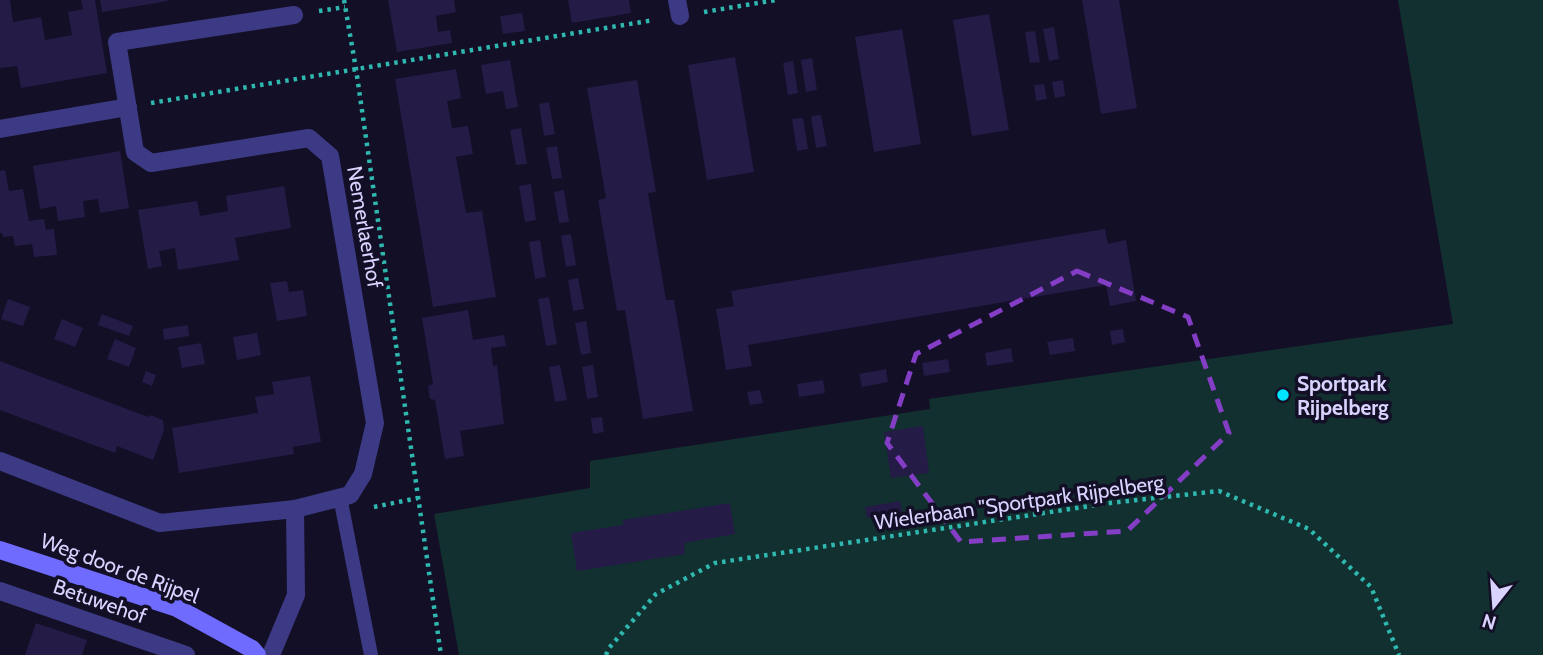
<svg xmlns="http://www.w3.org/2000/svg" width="1543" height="655" viewBox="0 0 1543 655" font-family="Cabin,sans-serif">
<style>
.green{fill:#12302f}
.building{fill:#241b47}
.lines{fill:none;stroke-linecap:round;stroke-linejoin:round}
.path{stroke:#2fb8b0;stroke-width:4.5;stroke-dasharray:3.5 5;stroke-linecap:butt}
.lane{stroke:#3d3a85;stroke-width:14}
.street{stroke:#3d3a85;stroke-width:18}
.secondary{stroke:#6f6bff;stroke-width:18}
.marked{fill:none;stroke:#843dc5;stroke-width:5;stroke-dasharray:14 9;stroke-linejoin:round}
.poi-dot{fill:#00e5ff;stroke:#130f26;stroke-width:2.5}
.labels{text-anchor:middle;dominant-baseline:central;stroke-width:7;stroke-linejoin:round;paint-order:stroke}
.street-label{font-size:21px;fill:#d9d4ff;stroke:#130f26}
.poi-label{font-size:21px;font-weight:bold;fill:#d9d4ff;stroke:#130f26;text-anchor:start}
</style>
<rect width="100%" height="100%" fill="#130f26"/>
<polygon class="green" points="1398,0 1543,0 1543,655 459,655 434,514 590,488 590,461 930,409 929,399 1453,324"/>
<g class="building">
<polygon points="0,0 10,0 13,22 41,17 45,40 72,35 68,12 83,9 81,0 95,0 107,73 21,88 17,66 0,68"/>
<polygon points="100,0 167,0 168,1 102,12"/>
<polygon points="388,0 454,0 456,12 436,16 438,32 450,30 452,43 397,52"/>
<polygon points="568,0 629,0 631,13 572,23"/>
<polygon points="1082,0 1119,0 1137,108 1101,114"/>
<polygon points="522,13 525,31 503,34 500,16"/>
<polygon points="989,14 1009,130 972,136 953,20"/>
<polygon points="1054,27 1059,59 1049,61 1043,29"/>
<polygon points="902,29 921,144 874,152 855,37"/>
<polygon points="1035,31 1040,62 1030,63 1025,32"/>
<polygon points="735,57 754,172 707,180 688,65"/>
<polygon points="812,58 817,90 806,92 801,60"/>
<polygon points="510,60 518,107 506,109 503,91 486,94 481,65"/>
<polygon points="793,61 798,93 788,95 783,63"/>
<polygon points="456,69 461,98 447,101 452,128 468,126 473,154 456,157 466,213 482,211 496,297 433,307 395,79"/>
<polygon points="637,80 656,192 648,193 666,300 674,300 693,411 643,419 625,310 617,311 598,200 606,198 587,88"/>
<polygon points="1063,80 1065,96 1055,98 1052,82"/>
<polygon points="1044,84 1047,99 1036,101 1034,85"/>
<polygon points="549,102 555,134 544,136 539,104"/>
<polygon points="821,115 827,146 816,148 811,116"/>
<polygon points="803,118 808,149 797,151 792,119"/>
<polygon points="521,128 527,164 516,165 510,130"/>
<polygon points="557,146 562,178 552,179 546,148"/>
<polygon points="120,151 129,208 100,213 98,199 83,201 85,217 58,221 56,206 40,209 33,166"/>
<polygon points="5,170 9,191 23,189 29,221 44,219 46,230 54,229 57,255 34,257 32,244 15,246 13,236 3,237 2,233 0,233 0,171"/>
<polygon points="531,184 536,220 525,222 519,186"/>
<polygon points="284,186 291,228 235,238 239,260 178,270 175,248 159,251 162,266 148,269 138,210 197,201 200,216 228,211 226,196"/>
<polygon points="564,190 569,222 559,223 554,192"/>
<polygon points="1105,229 1108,244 1126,240 1136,301 1110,306 1106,285 748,345 752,366 726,370 716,309 734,306 731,291"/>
<polygon points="571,234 576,265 566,267 561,236"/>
<polygon points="540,240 546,277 535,279 529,242"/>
<polygon points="578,278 584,309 573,311 568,280"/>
<polygon points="287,281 289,292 303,290 307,316 277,321 270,283"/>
<polygon points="549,297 557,344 546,346 538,299"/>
<polygon points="8,299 30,307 23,326 1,319"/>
<polygon points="468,310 473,340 504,335 506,346 491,348 493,366 497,365 504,424 460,431 464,456 445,459 435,400 430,399 428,386 433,384 422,318"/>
<polygon points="102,314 133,326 129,336 98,325"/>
<polygon points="62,319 83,328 75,347 54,339"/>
<polygon points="586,321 591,353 581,355 575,323"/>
<polygon points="188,325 189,336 164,340 163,329"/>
<polygon points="1123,329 1125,342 1112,345 1110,331"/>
<polygon points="257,333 261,355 237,360 233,337"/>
<polygon points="1073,338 1075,351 1050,355 1047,342"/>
<polygon points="115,339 136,348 129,367 107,359"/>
<polygon points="201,343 205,364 182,368 178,347"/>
<polygon points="1011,348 1013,362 987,366 985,353"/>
<polygon points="948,359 950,372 924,376 922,363"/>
<polygon points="0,361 148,417 150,415 163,420 164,430 153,460 117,446 115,453 0,410"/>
<polygon points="560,365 567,400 555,402 549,367"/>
<polygon points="593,365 598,397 587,399 582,367"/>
<polygon points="886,369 888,382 862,387 859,374"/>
<polygon points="146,371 156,375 152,386 142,382"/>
<polygon points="310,376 321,442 293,447 294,454 179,473 172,428 258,413 255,397 274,394 272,382"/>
<polygon points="823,380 825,393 799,397 797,384"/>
<polygon points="760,390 763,403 750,405 747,392"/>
<polygon points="602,417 604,432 593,434 591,418"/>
<polygon points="923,426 929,473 891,478 884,432"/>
<polygon points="900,501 902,512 867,518 865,507"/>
<polygon points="730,503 735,534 684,543 685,554 577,571 571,533 623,525 623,520"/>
<polygon points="36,623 87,640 82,655 25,655"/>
</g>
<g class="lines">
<g class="path">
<polyline points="344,0 356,69 441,655"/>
<polyline points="319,11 345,7"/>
<polyline points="704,12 776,0"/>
<polyline points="151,103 654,20"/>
<polyline points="374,507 418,498"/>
<polyline points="606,655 609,648 656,594 715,563 1110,503 1219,491 1309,529 1371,587 1399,655"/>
</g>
<polyline class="lane" points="340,497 371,655"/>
<g class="street">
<polyline points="677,0 680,16"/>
<polyline points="0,129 128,107"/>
<polyline points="0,461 160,523 295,509 350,495 363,474 375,423 330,156 309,138 151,163 135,152 117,42 294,15"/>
<polyline points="0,591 186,655"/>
<polyline points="271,655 296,595 295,509"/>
</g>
<polyline class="secondary" points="0,550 177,608 252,649 257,655"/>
</g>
<path class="marked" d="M 1077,271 L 1188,317 L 1229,433 L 1127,531 L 961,542 L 887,443 L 916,354 Z"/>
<circle class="poi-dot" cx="1283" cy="395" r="7"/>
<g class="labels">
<g class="street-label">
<text transform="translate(365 227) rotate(80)">Nemerlaerhof</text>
<text transform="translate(1019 502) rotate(-8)">Wielerbaan "Sportpark Rijpelberg</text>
<text transform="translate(120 568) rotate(20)">Weg door de Rijpel</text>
<text transform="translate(100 601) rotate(19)">Betuwehof</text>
</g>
<g class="poi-label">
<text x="1297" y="383">Sportpark<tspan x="1297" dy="24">Rijpelberg</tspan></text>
</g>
</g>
<g transform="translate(1494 606) rotate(197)" stroke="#130f26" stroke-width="5" paint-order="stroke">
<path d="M0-5L12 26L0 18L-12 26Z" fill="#d9d4ff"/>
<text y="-10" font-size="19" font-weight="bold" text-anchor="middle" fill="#d9d4ff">N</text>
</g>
</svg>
